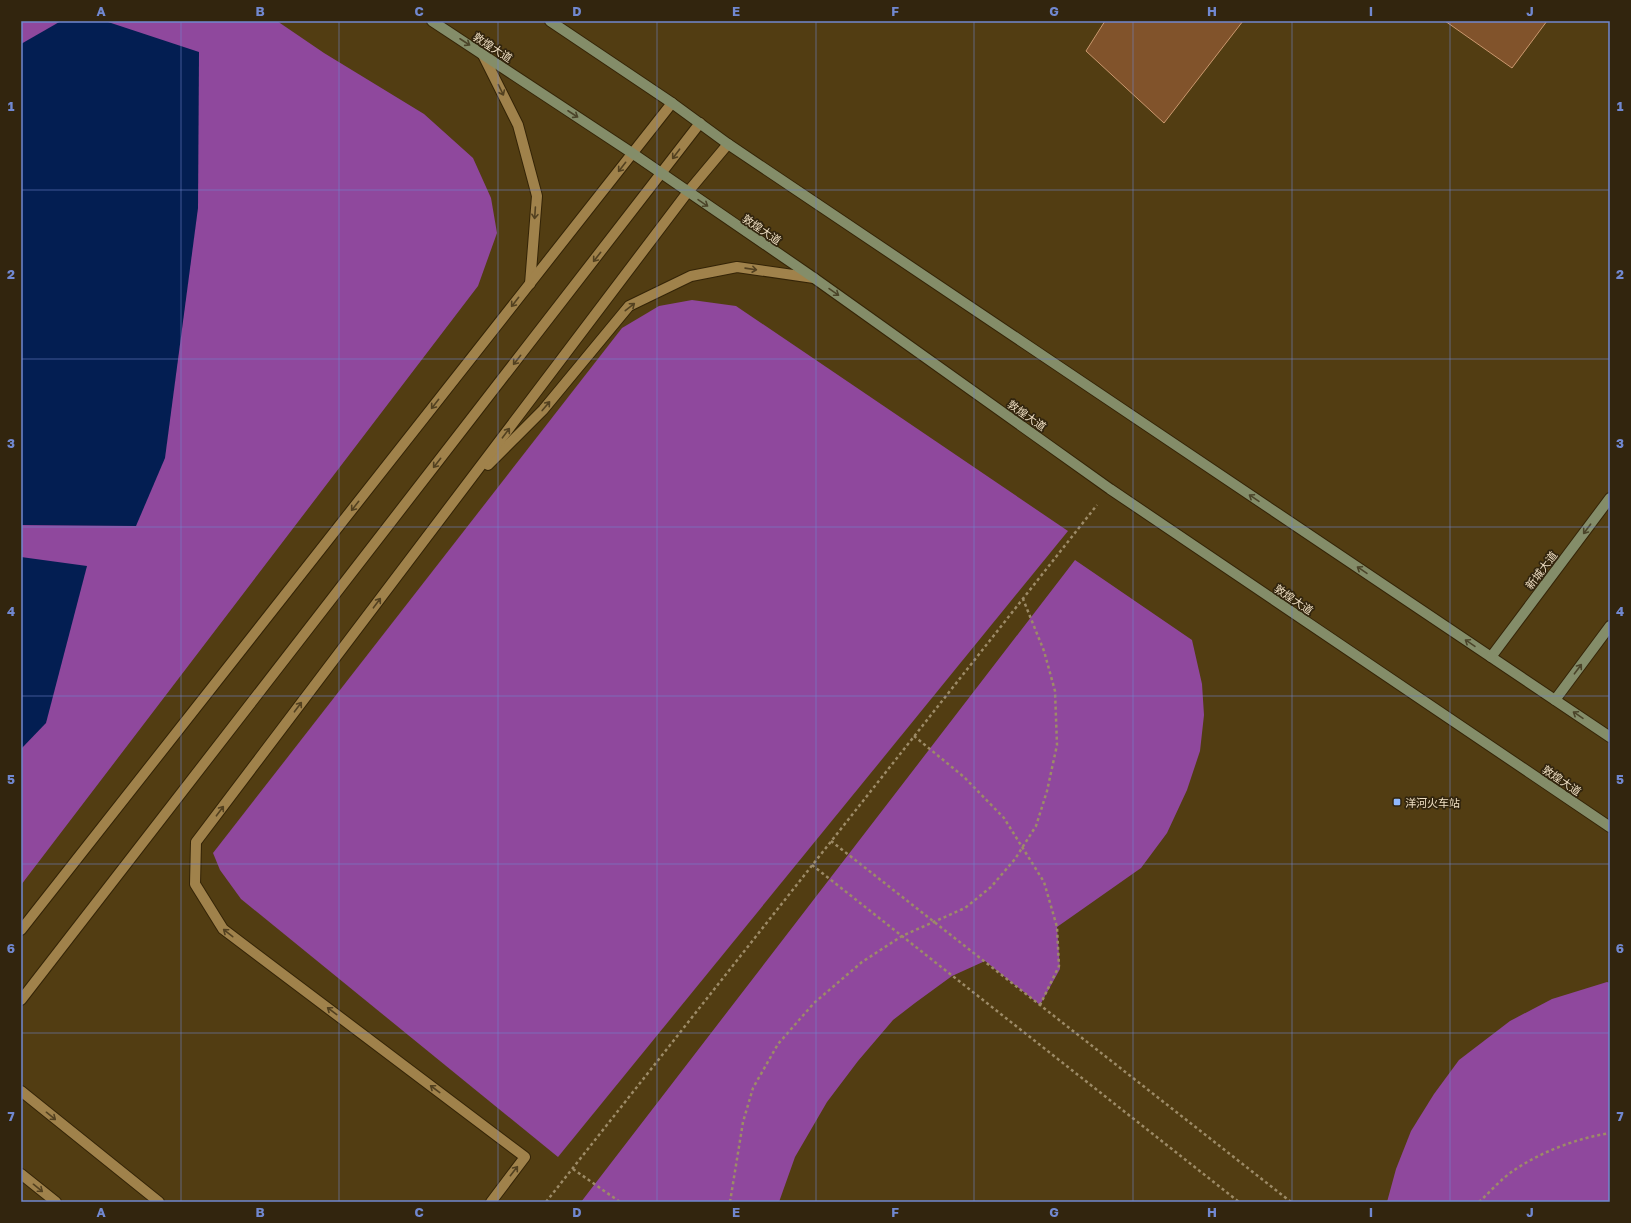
<svg xmlns="http://www.w3.org/2000/svg" width="1631" height="1223" viewBox="0 0 1631 1223" font-family="'Golos Text','Noto Sans SC',sans-serif">
<style>
.green{fill:#8f489d}
.water{fill:#031e52}
.building{fill:#81532b;stroke:#ca986e}
.lines{fill:none;stroke-linecap:round;stroke-linejoin:round}
.lane-casing{stroke:#342407;stroke-width:12}
.secondary-casing{stroke:#342407;stroke-width:12}
.path{stroke:#9d8b67;stroke-width:2.5;stroke-dasharray:3 3;stroke-linecap:butt}
.lane{stroke:#a0824b;stroke-width:10}
.secondary{stroke:#848d69;stroke-width:10}
.oneway{stroke:#4b4429}
.oneway2{stroke:#534120}
.grid{fill:none;stroke:#7188d0;stroke-width:1;stroke-opacity:0.55}
.poi-dot{fill:#90b8fd;stroke:#32250e;stroke-width:1.5}
.labels{text-anchor:middle;dominant-baseline:central;stroke-width:3.5;stroke-linejoin:round;paint-order:stroke}
.street-label{font-size:11px;fill:#f0e0c4;stroke:#32250e}
.poi-label{font-size:11px;fill:#f0e0c4;stroke:#32250e;text-anchor:start}
.neatline{fill:none;stroke:#7188d0;stroke-width:1.5}
.grid-label{font-size:13px;text-anchor:middle;font-weight:bold;fill:#7188d0}
</style>
<rect width="100%" height="100%" fill="#523d12"/>
<g class="green">
<polygon points="21,21 277,21 324,53 424,114 473,158 491,198 497,233 478,286 21,885"/>
<polygon points="692,300 736,306 1068,531 558,1157 241,899 220,870 213,853 622,328 659,306"/>
<polygon points="1075,560 1192,640 1202,684 1204,715 1200,751 1187,790 1167,833 1141,868 1057,927 1060,969 1040,1005 985,961 952,976 915,1003 893,1020 858,1061 827,1102 795,1157 779,1202 581,1202"/>
<polygon points="1607,982 1610,983 1610,1202 1387,1202 1396,1169 1411,1131 1434,1094 1459,1060 1510,1021 1552,999"/>
</g>
<g class="water">
<polygon points="61,21 105,21 199,52 198,208 165,458 136,526 21,525 21,44"/>
<polygon points="21,557 87,566 46,723 21,749"/>
</g>
<g class="building">
<polygon points="1105,21 1243,21 1164,123 1086,51"/>
<polygon points="1445,21 1547,21 1512,68"/>
</g>
<g class="lines">
<g class="lane-casing">
<g id="lane">
<polyline points="483,55 518,125 537,196 530,284"/>
<polyline points="488,465 543,410 629,306 691,276 737,267 814,278"/>
<polyline points="21,930 672,103"/>
<polyline points="21,1000 700,123"/>
<polyline points="21,1091 159,1202"/>
<polyline points="21,1174 56,1202"/>
<polyline points="491,1202 525,1157 223,929 195,884 196,842 687,193 728,144"/>
</g>
</g>
<g class="secondary-casing">
<g id="secondary">
<polyline points="432,21 632,153 814,278 1110,489 1610,827"/>
<polyline points="550,21 672,103 728,144 1610,737"/>
<polyline points="1491,657 1610,498"/>
<polyline points="1555,700 1610,626"/>
</g>
</g>
<g class="path">
<polyline points="914,736 964,777 1004,818 1044,882 1057,927 1059,966 1040,1005"/>
<polyline points="831,841 1291,1202"/>
<polyline points="812,865 1239,1202"/>
<polyline points="573,1169 620,1202"/>
<polyline points="546,1202 1097,505"/>
<polyline points="730,1202 743,1122 753,1088 778,1044 814,1003 862,962 902,936 965,908 991,887 1015,859 1036,826 1047,791 1057,745 1055,691 1044,651 1023,599"/>
<path d="M 1479,1202 C 1490,1192 1501,1179 1513,1171 C 1540,1152 1578,1138 1610,1133"/>
</g>
<use href="#lane" class="lane"/>
<use href="#secondary" class="secondary"/>
</g>
<defs><path id="oneway-shaft" d="M-6 0H5M1.5-3L5.5 0L1.5 3" fill="none" stroke-width="1.6" stroke-linecap="round" stroke-linejoin="round"/></defs>
<g class="oneway">
<use href="#oneway-shaft" transform="translate(465 42) rotate(33)"/>
<use href="#oneway-shaft" transform="translate(573 114) rotate(33)"/>
<use href="#oneway-shaft" transform="translate(703 203) rotate(34)"/>
<use href="#oneway-shaft" transform="translate(834 292) rotate(35)"/>
<use href="#oneway-shaft" transform="translate(1254 498) rotate(-146)"/>
<use href="#oneway-shaft" transform="translate(1587 529) rotate(127)"/>
<use href="#oneway-shaft" transform="translate(1362 570) rotate(-146)"/>
<use href="#oneway-shaft" transform="translate(1470 643) rotate(-146)"/>
<use href="#oneway-shaft" transform="translate(1578 669) rotate(-53)"/>
<use href="#oneway-shaft" transform="translate(1578 715) rotate(-146)"/>
</g>
<g class="oneway2">
<use href="#oneway-shaft" transform="translate(501 90) rotate(64)"/>
<use href="#oneway-shaft" transform="translate(676 154) rotate(127)"/>
<use href="#oneway-shaft" transform="translate(622 167) rotate(128)"/>
<use href="#oneway-shaft" transform="translate(535 213) rotate(94)"/>
<use href="#oneway-shaft" transform="translate(597 257) rotate(128)"/>
<use href="#oneway-shaft" transform="translate(751 269) rotate(8)"/>
<use href="#oneway-shaft" transform="translate(515 302) rotate(128)"/>
<use href="#oneway-shaft" transform="translate(630 307) rotate(-38)"/>
<use href="#oneway-shaft" transform="translate(517 360) rotate(128)"/>
<use href="#oneway-shaft" transform="translate(435 404) rotate(128)"/>
<use href="#oneway-shaft" transform="translate(546 406) rotate(-50)"/>
<use href="#oneway-shaft" transform="translate(506 433) rotate(-53)"/>
<use href="#oneway-shaft" transform="translate(437 463) rotate(128)"/>
<use href="#oneway-shaft" transform="translate(355 506) rotate(128)"/>
<use href="#oneway-shaft" transform="translate(377 603) rotate(-53)"/>
<use href="#oneway-shaft" transform="translate(298 707) rotate(-53)"/>
<use href="#oneway-shaft" transform="translate(220 811) rotate(-53)"/>
<use href="#oneway-shaft" transform="translate(228 933) rotate(-142)"/>
<use href="#oneway-shaft" transform="translate(332 1011) rotate(-143)"/>
<use href="#oneway-shaft" transform="translate(435 1089) rotate(-143)"/>
<use href="#oneway-shaft" transform="translate(51 1116) rotate(39)"/>
<use href="#oneway-shaft" transform="translate(514 1171) rotate(-52)"/>
<use href="#oneway-shaft" transform="translate(38 1188) rotate(39)"/>
</g>
<path class="grid" d="M 181,21 L 181,1202M 339,21 L 339,1202M 498,21 L 498,1202M 657,21 L 657,1202M 816,21 L 816,1202M 974,21 L 974,1202M 1133,21 L 1133,1202M 1292,21 L 1292,1202M 1450,21 L 1450,1202M 21,190 L 1610,190M 21,359 L 1610,359M 21,527 L 1610,527M 21,696 L 1610,696M 21,864 L 1610,864M 21,1033 L 1610,1033"/>
<rect class="poi-dot" x="1393" y="798" width="8" height="8" rx="2"/>
<g class="labels">
<g class="street-label">
<text transform="translate(493 47) rotate(33)">敦煌大道</text>
<text transform="translate(762 229) rotate(34)">敦煌大道</text>
<text transform="translate(1027 415) rotate(35)">敦煌大道</text>
<text transform="translate(1541 570) rotate(-53)">新城大道</text>
<text transform="translate(1294 599) rotate(34)">敦煌大道</text>
<text transform="translate(1562 780) rotate(34)">敦煌大道</text>
</g>
<g class="poi-label">
<text x="1405" y="802">洋河火车站</text>
</g>
</g>
<rect width="1631" height="1223" fill="none" stroke="#32250e" stroke-width="44"/>
<rect x="22" y="22" width="1587" height="1179" class="neatline"/>
<g class="grid-label">
<text x="101" y="16">A</text>
<text x="260" y="16">B</text>
<text x="419" y="16">C</text>
<text x="577" y="16">D</text>
<text x="736" y="16">E</text>
<text x="895" y="16">F</text>
<text x="1054" y="16">G</text>
<text x="1212" y="16">H</text>
<text x="1371" y="16">I</text>
<text x="1530" y="16">J</text>
<text x="11" y="111">1</text>
<text x="1620" y="111">1</text>
<text x="11" y="279">2</text>
<text x="1620" y="279">2</text>
<text x="11" y="448">3</text>
<text x="1620" y="448">3</text>
<text x="11" y="616">4</text>
<text x="1620" y="616">4</text>
<text x="11" y="784">5</text>
<text x="1620" y="784">5</text>
<text x="11" y="953">6</text>
<text x="1620" y="953">6</text>
<text x="11" y="1121">7</text>
<text x="1620" y="1121">7</text>
<text x="101" y="1217">A</text>
<text x="260" y="1217">B</text>
<text x="419" y="1217">C</text>
<text x="577" y="1217">D</text>
<text x="736" y="1217">E</text>
<text x="895" y="1217">F</text>
<text x="1054" y="1217">G</text>
<text x="1212" y="1217">H</text>
<text x="1371" y="1217">I</text>
<text x="1530" y="1217">J</text>
</g>
</svg>
